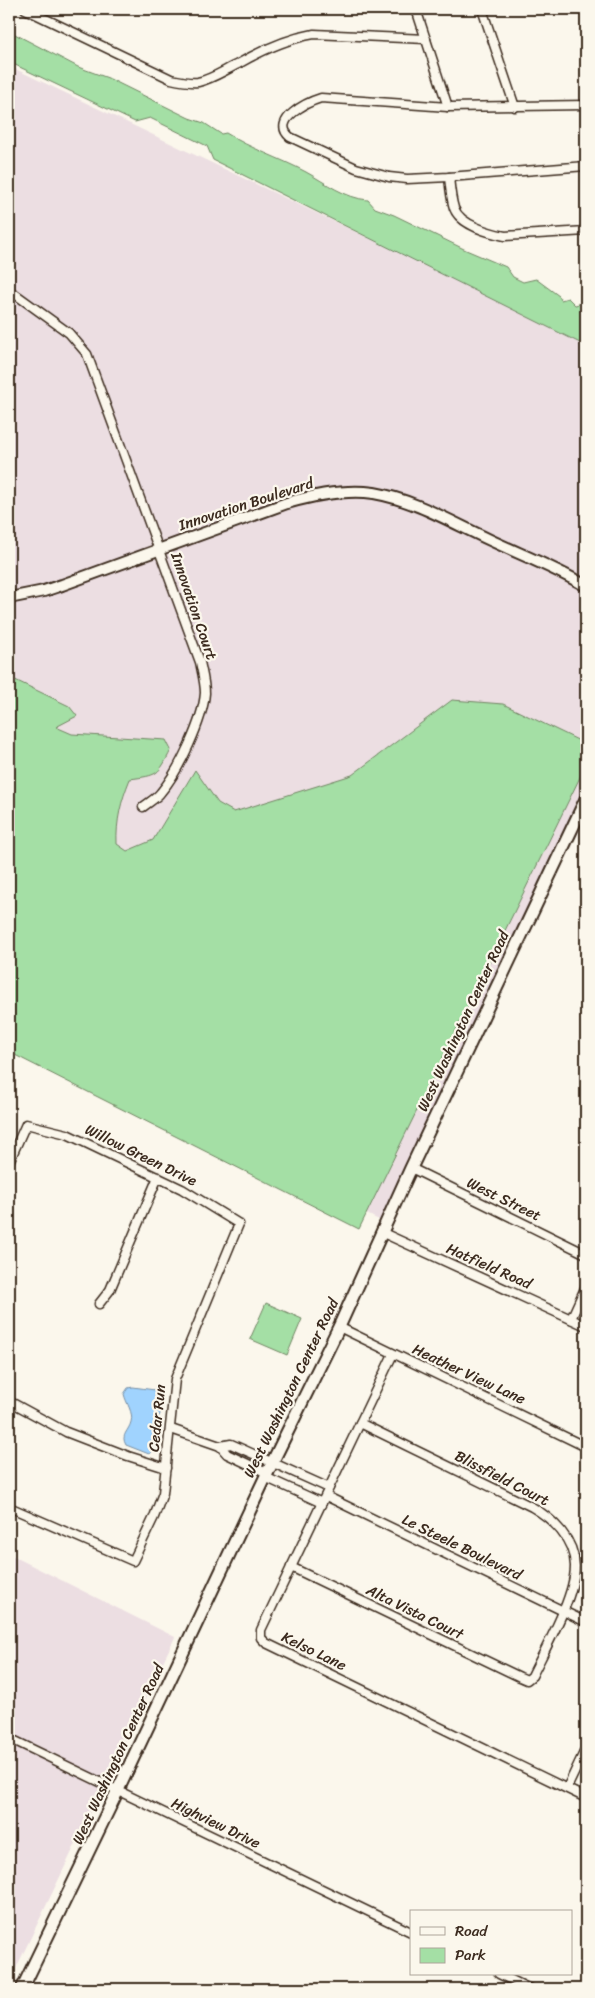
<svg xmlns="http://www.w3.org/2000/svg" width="595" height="1998" viewBox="0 0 595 1998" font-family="Sriracha,sans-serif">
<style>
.built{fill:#ecdee2}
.green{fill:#a4dfa5;stroke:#708462}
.water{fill:#a0d3fe;stroke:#788fa4}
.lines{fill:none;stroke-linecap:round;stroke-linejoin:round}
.minor-casing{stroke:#3b2a1e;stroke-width:11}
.tertiary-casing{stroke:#3b2a1e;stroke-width:14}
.secondary-casing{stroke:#3b2a1e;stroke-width:15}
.minor{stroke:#fbf7ec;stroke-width:8}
.tertiary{stroke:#fbf7ec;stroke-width:10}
.secondary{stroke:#fbf7ec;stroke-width:11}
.labels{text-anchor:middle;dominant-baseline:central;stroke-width:4.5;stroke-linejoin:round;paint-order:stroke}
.street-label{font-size:15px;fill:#3b2a1e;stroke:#fbf7ec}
</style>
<rect width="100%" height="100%" fill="#fbf7ec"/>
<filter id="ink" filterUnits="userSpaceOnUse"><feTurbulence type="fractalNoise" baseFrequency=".02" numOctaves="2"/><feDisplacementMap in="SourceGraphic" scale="10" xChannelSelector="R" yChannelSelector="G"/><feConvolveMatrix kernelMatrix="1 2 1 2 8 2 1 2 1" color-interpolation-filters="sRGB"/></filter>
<g filter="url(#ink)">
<g class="built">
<polygon points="9,66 586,342 586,789 381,1221 9,1037"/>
<polygon points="9,1554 175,1637 9,1983"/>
</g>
<g class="green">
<path d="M 9,31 L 78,67 L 108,78 L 189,118 L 204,123 L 221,134 L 226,133 C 251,149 280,158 306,172 C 326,183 345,198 368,200 L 375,208 L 394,215 L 466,250 L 506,267 L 513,277 L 523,282 L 536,279 L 559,296 L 561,300 L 568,298 L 575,305 L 583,303 L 586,305 L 586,346 L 213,160 L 207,146 L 150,118 L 135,122 L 9,62 Z"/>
<path d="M 9,677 L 69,706 L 77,716 L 56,727 L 72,734 L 166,740 L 171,750 C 158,776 158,775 130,779 C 121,801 116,821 117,844 L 127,851 L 153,840 L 195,770 L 218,803 L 234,812 L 352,775 L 452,700 L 503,704 L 586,744 L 586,765 L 359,1229 L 9,1052 Z"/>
<polygon points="266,1303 302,1319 287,1355 250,1339"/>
</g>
<path class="water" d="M 133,1387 L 155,1390 L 159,1393 L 162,1410 L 153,1428 L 157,1442 L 156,1449 L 149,1454 L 126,1445 C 120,1435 129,1431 131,1422 C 134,1413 126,1403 124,1394 L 128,1388 Z"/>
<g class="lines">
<g class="minor-casing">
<g id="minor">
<path d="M 25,9 L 171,79 C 180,81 189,83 198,82 C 212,79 225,70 238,64 C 262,50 286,39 314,34 L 426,39"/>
<polyline points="416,9 448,107"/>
<polyline points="482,9 515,107"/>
<path d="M 586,105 L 448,107 L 321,98 C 308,102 270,120 290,137 L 356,168 L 389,177 L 407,179 L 449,177 L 586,166"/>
<path d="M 449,177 C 450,187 451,199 454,208 C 460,225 490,233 505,236 L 586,231"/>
<path d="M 15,294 L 69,333 L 87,354 L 200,662 C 202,672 205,683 205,693 C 203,720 179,771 161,792 C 157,798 149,802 143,807"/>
<polyline points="9,1162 26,1124 67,1134 182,1189 239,1224 175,1379 163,1493 154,1517 133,1561 9,1507"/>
<polyline points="411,1168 586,1254"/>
<polyline points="381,1232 586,1326"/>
<polyline points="99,1304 110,1290 158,1177"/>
<polyline points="571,1319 586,1286"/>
<polyline points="339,1327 586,1447"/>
<polyline points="393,1354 261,1630 261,1638 266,1643 586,1798"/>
<polyline points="9,1401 66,1432 128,1456 166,1468"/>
<polyline points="171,1429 220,1446 227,1454 267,1473"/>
<polyline points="220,1446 231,1444 329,1488"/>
<polyline points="265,1477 322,1503"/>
<polyline points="326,1496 586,1622"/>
<path d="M 291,1567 L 520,1677 L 527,1680 L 532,1676 C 546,1647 575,1597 575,1566 C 574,1539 553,1519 532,1507 L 360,1423"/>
<polyline points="9,1738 411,1932"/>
<polyline points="567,1788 586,1748"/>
<polyline points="499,1974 530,1989"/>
</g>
</g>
<g class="tertiary-casing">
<path id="tertiary" d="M 9,598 L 44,591 L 62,585 L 287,503 C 315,495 345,489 374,493 C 415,500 453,523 490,540 C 522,555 556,568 586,586"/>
</g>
<g class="secondary-casing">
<polyline id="secondary" points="22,1989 118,1790 273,1461 339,1327 411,1168 586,799"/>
</g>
<use href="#minor" class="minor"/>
<use href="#tertiary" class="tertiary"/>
<use href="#secondary" class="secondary"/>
</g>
</g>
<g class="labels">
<g class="street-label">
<text transform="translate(246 504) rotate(-18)">Innovation Boulevard</text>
<text transform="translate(194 606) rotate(71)">Innovation Court</text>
<text transform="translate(463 1021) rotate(-65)">West Washington Center Road</text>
<text transform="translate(141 1155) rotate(26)">Willow Green Drive</text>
<text transform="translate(504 1199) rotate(26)">West Street</text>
<text transform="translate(489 1266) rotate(24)">Hatfield Road</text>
<text transform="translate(469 1374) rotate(25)">Heather View Lane</text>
<text transform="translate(291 1388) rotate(-64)">West Washington Center Road</text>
<text transform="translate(157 1418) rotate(-84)">Cedar Run</text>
<text transform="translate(502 1478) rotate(27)">Blissfield Court</text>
<text transform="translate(462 1547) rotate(26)">Le Steele Boulevard</text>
<text transform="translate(415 1612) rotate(26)">Alta Vista Court</text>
<text transform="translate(314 1651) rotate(26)">Kelso Lane</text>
<text transform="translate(118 1754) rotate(-65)">West Washington Center Road</text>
<text transform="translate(216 1823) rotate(26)">Highview Drive</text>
</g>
</g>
<rect width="595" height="1998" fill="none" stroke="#fbf7ec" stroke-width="30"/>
<rect x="15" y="15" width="565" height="1968" fill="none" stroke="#3b2a1e" stroke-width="2" filter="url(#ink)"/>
<rect x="410" y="1910" width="162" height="65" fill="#fbf7ec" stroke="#aea59a"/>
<rect x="420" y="1927" width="25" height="8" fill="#fbf7ec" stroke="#aea59a"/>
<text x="455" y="1936" font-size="15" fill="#3b2a1e">Road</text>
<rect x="420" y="1948" width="25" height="15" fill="#a4dfa5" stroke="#aea59a"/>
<text x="455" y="1960" font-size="15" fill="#3b2a1e">Park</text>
</svg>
